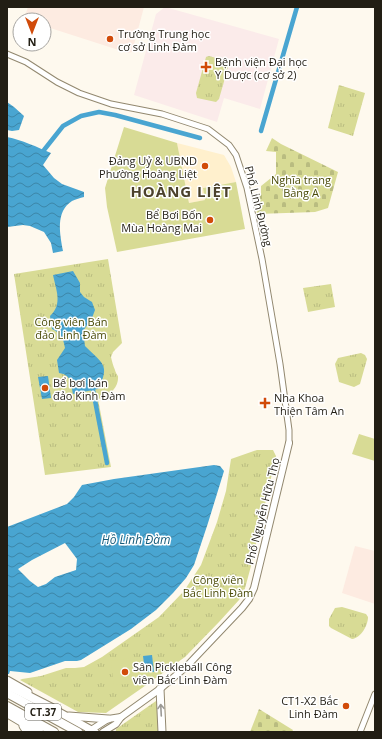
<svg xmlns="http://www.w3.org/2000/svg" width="382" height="739" viewBox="0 0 382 739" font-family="'Open Sans',sans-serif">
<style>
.built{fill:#fff0cd}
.education{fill:#fdebe1}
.medical{fill:#fbebea}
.grass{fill:url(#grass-tufts)}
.cemetery{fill:url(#cemetery-stones)}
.garden{fill:#d8db95}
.water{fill:url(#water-waves);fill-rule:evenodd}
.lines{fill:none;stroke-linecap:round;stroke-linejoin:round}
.canal{stroke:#49a5d1;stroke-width:4.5}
.tertiary-casing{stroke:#92886f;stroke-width:7}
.secondary-casing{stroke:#92886f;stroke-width:8}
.primary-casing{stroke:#92886f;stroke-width:9}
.motorway-casing{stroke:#92886f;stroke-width:10}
.tertiary{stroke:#fff;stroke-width:5}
.secondary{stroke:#fff;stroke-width:6}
.primary{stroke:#fff;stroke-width:7}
.motorway{stroke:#fff;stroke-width:8}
.oneway{stroke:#9c9a95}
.poi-dot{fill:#d14b0a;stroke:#fff;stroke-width:1.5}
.labels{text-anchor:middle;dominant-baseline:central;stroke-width:3;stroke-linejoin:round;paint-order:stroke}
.shield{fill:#fff;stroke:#64625a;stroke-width:1}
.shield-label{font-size:10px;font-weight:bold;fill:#221e14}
.poi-label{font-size:11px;fill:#221e14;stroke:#fff;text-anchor:start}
.park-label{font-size:11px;fill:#4b4c09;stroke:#fff}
.street-label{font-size:11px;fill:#221e14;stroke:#fff}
.water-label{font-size:12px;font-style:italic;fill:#165c7b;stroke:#fff}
.district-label{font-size:15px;font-weight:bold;letter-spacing:1px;fill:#4b412b;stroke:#fff}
</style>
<defs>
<pattern id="grass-tufts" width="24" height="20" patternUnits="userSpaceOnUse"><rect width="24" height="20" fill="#d8db95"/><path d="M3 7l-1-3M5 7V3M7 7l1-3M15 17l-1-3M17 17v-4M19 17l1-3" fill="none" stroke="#b9bc80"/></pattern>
<pattern id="cemetery-stones" width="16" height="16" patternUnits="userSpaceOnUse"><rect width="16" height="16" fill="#d8db95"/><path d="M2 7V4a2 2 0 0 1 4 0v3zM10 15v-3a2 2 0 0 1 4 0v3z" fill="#b9bc80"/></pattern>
<pattern id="water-waves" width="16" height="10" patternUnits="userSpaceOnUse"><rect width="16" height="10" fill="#49a5d1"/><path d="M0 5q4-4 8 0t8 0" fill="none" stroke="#3c86a8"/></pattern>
</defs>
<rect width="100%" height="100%" fill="#fef9ee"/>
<polygon class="built" points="177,143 224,155 231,167 236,182 203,188 206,200 189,203"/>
<g class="education">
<polygon points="28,7 144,7 132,52 128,53 44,26 44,20 26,20 25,16"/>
<polygon points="355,546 375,551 375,604 342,593"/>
</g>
<polygon class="medical" points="165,7 279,39 260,109 224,98 217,122 134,95 156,14"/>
<g class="grass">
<polygon points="209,56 227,61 229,64 219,99 216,102 197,98 196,93 206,57"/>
<polygon points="339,85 365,93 353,136 328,128"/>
<path d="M 108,259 L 122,343 L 113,352 L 111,357 C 112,361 113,366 115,370 C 115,371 117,375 118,376 C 119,388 109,396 98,399 L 111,467 L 45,475 L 14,274 Z"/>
<polygon points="331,284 335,307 308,312 303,288"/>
<polygon points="361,353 365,355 367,359 360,384 354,387 339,382 335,364 338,358"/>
<polygon points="257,450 273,450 276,456 251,566 244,592 239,600 219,622 185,657 142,688 106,713 78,712 20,680 22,679 41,676 66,668 75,668 84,667 102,657 159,617 184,591 201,565 217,522 226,491 231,459"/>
<path d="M 342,607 L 366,614 L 368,617 C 368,625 361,638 352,639 L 331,628 L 329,626 L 329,619 L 335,608 Z"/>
<polygon points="156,701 158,703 159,732 116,732 116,729"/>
</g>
<g class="cemetery">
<polygon points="272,138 281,144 338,172 328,208 315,212 257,214 255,196 261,195 261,186 276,174 276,152 266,151"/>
<polygon points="259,709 293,730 292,732 250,732"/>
</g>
<g class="garden">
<polygon points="124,127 177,143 189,203 205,200 203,188 236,182 245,229 117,252 107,207 105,188"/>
<polygon points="359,434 375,439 375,461 352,454"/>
<polygon points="137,657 139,683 114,685 111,661"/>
</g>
<g class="water">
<polygon points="7,102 14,107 24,116 19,130 12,131 7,130"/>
<path d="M 7,137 C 22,140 37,147 51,153 L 43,165 L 54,178 L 62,184 L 84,192 L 84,197 C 80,198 76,199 72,201 C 55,212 60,234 63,251 L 53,253 L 51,243 L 44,232 L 30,226 L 23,225 L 7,227 Z"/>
<path d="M 73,271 L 80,283 L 80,292 L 84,297 L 92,302 L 95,310 L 92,318 L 83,331 L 85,346 C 102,363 111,365 98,389 L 73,394 C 71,384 72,375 59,373 L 57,360 L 65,348 C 63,338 62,334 52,329 L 50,316 C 63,304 56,290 53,275 Z"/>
<polygon points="48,376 51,398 42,399 38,377"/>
<path d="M 214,465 L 220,466 L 224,471 L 208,523 L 194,565 L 186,578 L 173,593 L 156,610 L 131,629 L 81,660 L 77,661 L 65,661 L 30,673 L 10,671 L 9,674 L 7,674 L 7,527 L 67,504 L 74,497 L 82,485 L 114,479 ZM 65,543 L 77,559 L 76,570 L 55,577 L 46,584 L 38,587 L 30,581 L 18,569 L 32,560 Z"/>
<polygon points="152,655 154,672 145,672 143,656"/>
</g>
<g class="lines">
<g class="canal">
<polyline points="261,131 297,7"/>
<polyline points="44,150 63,126 81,116 99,112 115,115 200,138"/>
<polyline points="93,390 107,463"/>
</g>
<g class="tertiary-casing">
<g id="tertiary">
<polyline points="7,54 26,62 57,82 79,93 111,104 162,114 208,129 229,145 236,155 247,188 262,259 280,364 289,430 289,443"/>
<polyline points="360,732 375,694"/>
</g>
</g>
<g class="secondary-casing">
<g id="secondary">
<polyline points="88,732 108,719 121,717"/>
<polyline points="103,732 116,724 121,717 160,689 187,666 242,608 249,599 254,588 289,443"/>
</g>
</g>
<g class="primary-casing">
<g id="primary">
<polyline points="7,680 28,692"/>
<polyline points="160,689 162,732"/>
<polyline points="48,706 95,732"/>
<polyline points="69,716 108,719"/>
<polyline points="23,726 27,732"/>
</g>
</g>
<g class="motorway-casing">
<g id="motorway">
<polyline points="7,685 52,708"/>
<polyline points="7,693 78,732"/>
<polyline points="7,706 54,732"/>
<polyline points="7,713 39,732"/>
</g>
</g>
<use href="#tertiary" class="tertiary"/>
<use href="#secondary" class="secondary"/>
<use href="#primary" class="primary"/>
<use href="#motorway" class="motorway"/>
</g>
<defs><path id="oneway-shaft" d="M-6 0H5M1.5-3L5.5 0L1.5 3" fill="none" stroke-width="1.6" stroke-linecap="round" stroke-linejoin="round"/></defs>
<use class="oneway" href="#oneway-shaft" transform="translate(161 710) rotate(-93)"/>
<g class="poi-dot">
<circle cx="110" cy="39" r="4"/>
<path d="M204 61h4v4h4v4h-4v4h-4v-4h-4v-4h4z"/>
<circle cx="205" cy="166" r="4"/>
<circle cx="210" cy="220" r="4"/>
<circle cx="45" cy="388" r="4"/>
<path d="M263 397h4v4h4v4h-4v4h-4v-4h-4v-4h4z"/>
<circle cx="125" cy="672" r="4"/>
<circle cx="346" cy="706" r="4"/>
</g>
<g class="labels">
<rect class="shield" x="25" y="704" width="36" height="16" rx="3"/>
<g class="shield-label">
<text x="43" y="712">CT.37</text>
</g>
<g class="poi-label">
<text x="118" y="33">Trường Trung học<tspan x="118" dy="13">cơ sở Linh Đàm</tspan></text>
<text x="215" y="61">Bệnh viện Đại học<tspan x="215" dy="13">Y Dược (cơ sở 2)</tspan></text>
<text x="197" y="160" text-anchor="end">Đảng Uỷ &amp; UBND<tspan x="197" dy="13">Phường Hoàng Liệt</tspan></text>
<text x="202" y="214" text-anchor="end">Bể Bơi Bốn<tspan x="202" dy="13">Mùa Hoàng Mai</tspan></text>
<text x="53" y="382">Bể bơi bán<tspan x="53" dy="13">đảo Kinh Đàm</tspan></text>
<text x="274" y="397">Nha Khoa<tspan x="274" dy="13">Thiện Tâm An</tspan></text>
<text x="133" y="666">Sân Pickleball Công<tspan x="133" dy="13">viên Bắc Linh Đàm</tspan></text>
<text x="338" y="700" text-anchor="end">CT1-X2 Bắc<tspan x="338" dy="13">Linh Đàm</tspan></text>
</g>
<g class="park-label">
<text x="301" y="179">Nghĩa trang<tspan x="301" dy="13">Bằng A</tspan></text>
<text x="71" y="321">Công viên Bán<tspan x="71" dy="13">đảo Linh Đàm</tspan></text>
<text x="218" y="579">Công viên<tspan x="218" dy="13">Bắc Linh Đàm</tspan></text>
</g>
<g class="street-label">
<text transform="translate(259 206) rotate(76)">Phố Linh Đường</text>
<text transform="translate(262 511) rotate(-76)">Phố Nguyễn Hữu Thọ</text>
</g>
<g class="water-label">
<text x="136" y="539">Hồ Linh Đàm</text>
</g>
<g class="district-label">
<text x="181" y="191">HOÀNG LIỆT</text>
</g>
</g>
<rect width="382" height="739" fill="none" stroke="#221e14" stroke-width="16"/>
<g transform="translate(32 32) rotate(180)"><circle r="19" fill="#ffffff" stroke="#a7a5a1"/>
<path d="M0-3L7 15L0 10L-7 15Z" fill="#d14b0a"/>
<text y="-6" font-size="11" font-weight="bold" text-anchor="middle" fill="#221e14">N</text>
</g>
</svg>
